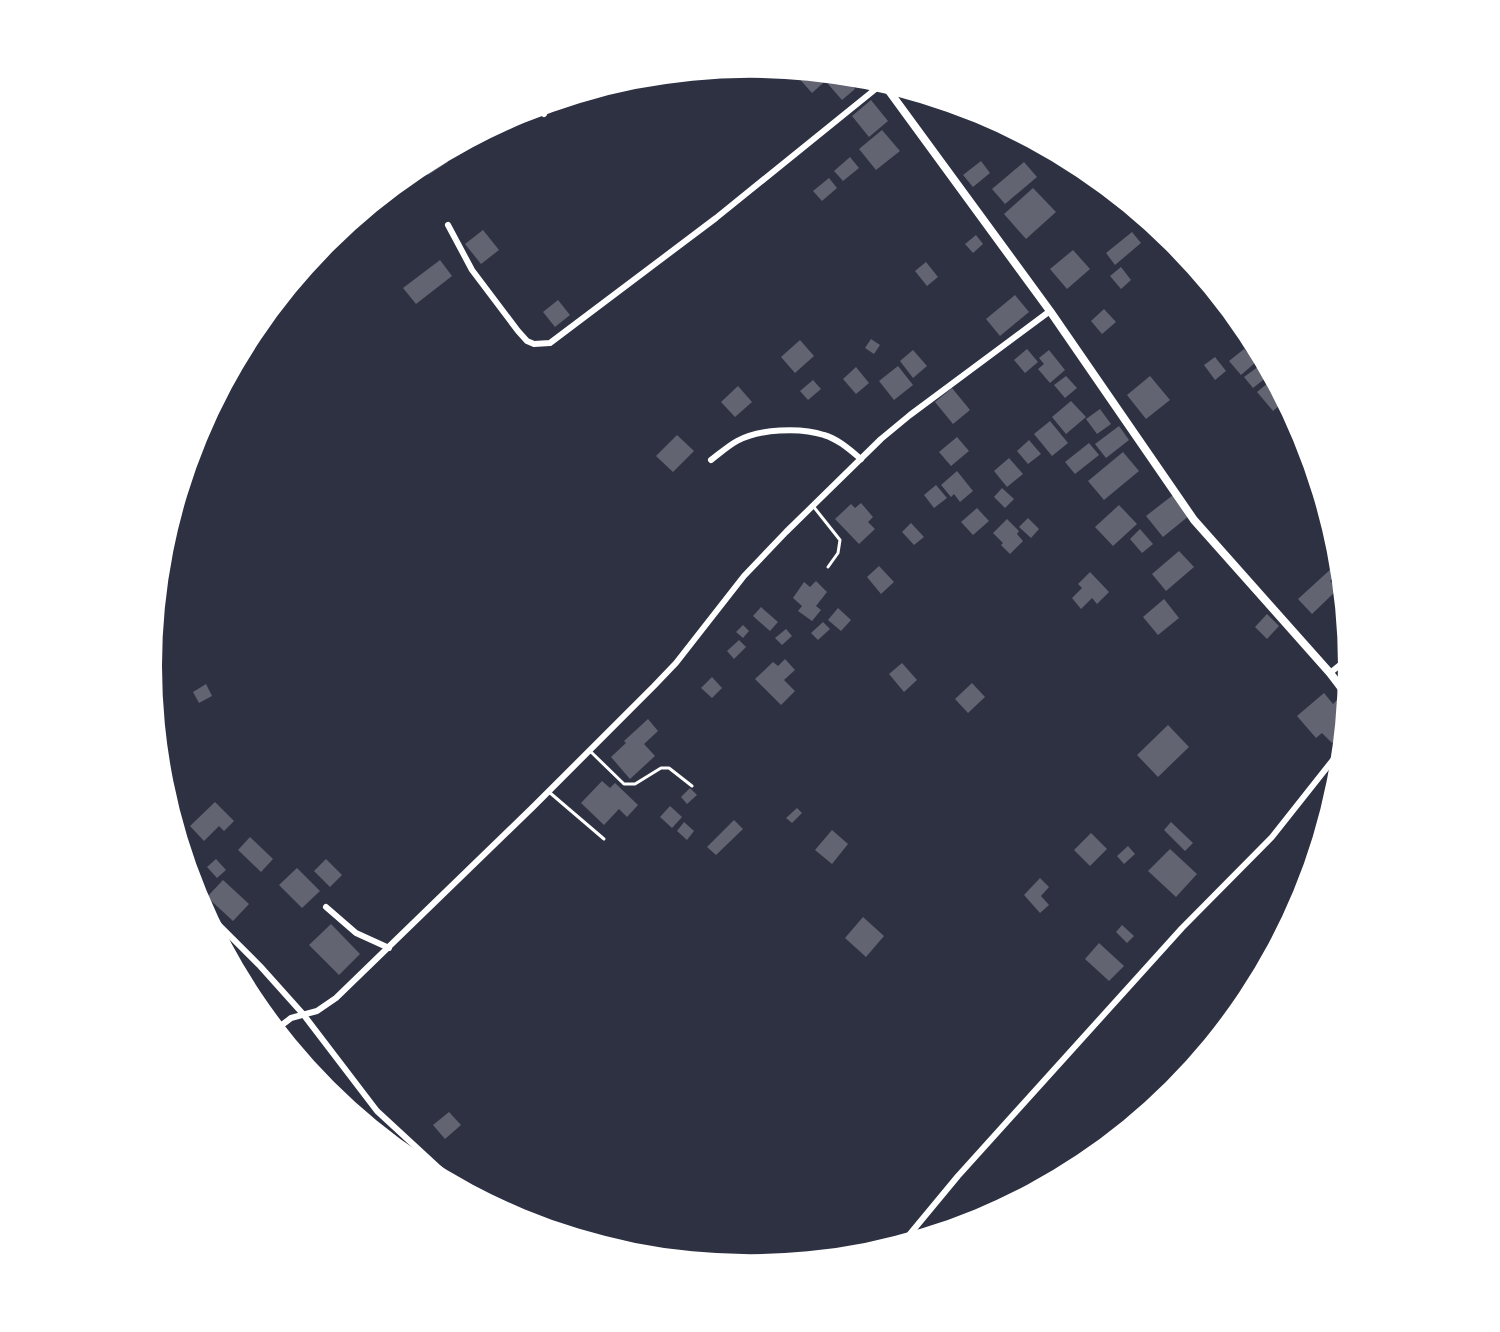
<svg xmlns="http://www.w3.org/2000/svg" width="1500" height="1332" viewBox="0 0 1500 1332" font-family="'Noto Sans',sans-serif">
<style>
.building{fill:#626471}
.lines{fill:none;stroke-linecap:round;stroke-linejoin:round}
.service{stroke:#fff;stroke-width:3}
.minor{stroke:#fff;stroke-width:6}
.tertiary{stroke:#fff;stroke-width:8}
</style>
<rect width="100%" height="100%" fill="#2d3142"/>
<g class="building">
<polygon points="802,69 829,72 832,75 812,93 796,75"/>
<polygon points="842,73 855,89 842,100 828,84"/>
<polygon points="871,100 888,121 869,137 852,116"/>
<polygon points="496,123 500,129 477,145 471,136"/>
<polygon points="882,130 900,151 876,170 859,149"/>
<polygon points="442,151 448,162 428,175 420,163"/>
<polygon points="850,157 859,168 843,181 834,171"/>
<polygon points="981,161 990,173 973,187 963,175"/>
<polygon points="1024,162 1037,177 1005,204 992,189"/>
<polygon points="829,178 837,188 822,201 813,191"/>
<polygon points="1033,188 1056,212 1026,239 1004,214"/>
<polygon points="483,230 499,250 481,264 465,244"/>
<polygon points="1132,232 1141,243 1115,265 1106,253"/>
<polygon points="976,235 983,244 973,253 965,244"/>
<polygon points="1073,250 1090,269 1067,289 1050,269"/>
<polygon points="440,260 452,276 416,304 403,288"/>
<polygon points="926,262 938,277 927,286 915,271"/>
<polygon points="1121,267 1131,280 1121,289 1110,276"/>
<polygon points="1015,295 1029,312 1000,336 986,319"/>
<polygon points="558,300 570,315 555,327 543,312"/>
<polygon points="1104,309 1116,322 1102,334 1091,321"/>
<polygon points="871,339 880,345 874,354 865,348"/>
<polygon points="800,340 814,356 795,373 781,357"/>
<polygon points="1027,349 1038,362 1025,373 1014,360"/>
<polygon points="1244,349 1256,362 1241,375 1229,361"/>
<polygon points="913,350 927,366 913,378 900,361"/>
<polygon points="1049,350 1065,370 1050,383 1038,369 1044,364 1039,358"/>
<polygon points="1215,357 1226,371 1215,380 1204,365"/>
<polygon points="898,366 913,385 894,400 879,381"/>
<polygon points="1259,366 1267,377 1253,388 1244,377"/>
<polygon points="856,367 869,383 856,394 843,379"/>
<polygon points="1066,376 1077,388 1065,398 1054,385"/>
<polygon points="1150,376 1170,400 1146,419 1127,395"/>
<polygon points="1275,377 1287,399 1273,411 1257,392"/>
<polygon points="813,380 821,389 808,400 800,391"/>
<polygon points="738,386 752,402 735,417 721,402"/>
<polygon points="952,388 970,410 953,424 935,402"/>
<polygon points="1071,401 1086,417 1066,434 1052,417"/>
<polygon points="1100,409 1111,424 1097,434 1086,419"/>
<polygon points="1050,421 1068,443 1052,456 1034,434"/>
<polygon points="1119,426 1129,440 1106,458 1095,444"/>
<polygon points="677,435 694,451 673,472 656,456"/>
<polygon points="957,437 969,451 951,466 939,452"/>
<polygon points="1029,440 1041,454 1028,464 1017,451"/>
<polygon points="1089,443 1099,455 1075,474 1065,462"/>
<polygon points="1123,452 1139,471 1104,500 1088,481"/>
<polygon points="1009,458 1023,474 1007,487 994,471"/>
<polygon points="957,471 973,491 960,502 954,494 951,497 941,485"/>
<polygon points="936,485 947,498 934,508 924,495"/>
<polygon points="1002,488 1014,499 1005,508 994,497"/>
<polygon points="1173,495 1190,515 1163,537 1146,516"/>
<polygon points="861,503 873,517 868,522 875,529 859,544 835,519 851,504 855,508"/>
<polygon points="1119,505 1137,524 1113,546 1095,527"/>
<polygon points="977,508 989,521 973,535 961,522"/>
<polygon points="1028,518 1039,529 1031,538 1019,527"/>
<polygon points="1007,519 1019,531 1017,534 1023,541 1010,554 1001,545 1003,543 993,533"/>
<polygon points="911,523 924,537 914,545 902,532"/>
<polygon points="1140,529 1153,544 1142,553 1130,539"/>
<polygon points="1179,551 1194,567 1166,591 1152,574"/>
<polygon points="879,566 894,582 881,594 867,577"/>
<polygon points="1333,567 1339,573 1330,581 1338,589 1312,614 1298,599"/>
<polygon points="1090,572 1109,592 1097,604 1092,598 1081,609 1072,598 1082,588 1078,584"/>
<polygon points="816,581 827,592 816,606 821,610 812,621 798,611 802,606 793,598 804,582 810,587"/>
<polygon points="1164,599 1179,618 1158,635 1143,617"/>
<polygon points="761,607 778,622 770,631 753,616"/>
<polygon points="838,608 851,620 841,631 828,620"/>
<polygon points="1267,614 1279,626 1267,639 1255,627"/>
<polygon points="823,622 830,629 818,640 811,633"/>
<polygon points="743,625 749,631 743,638 736,632"/>
<polygon points="786,629 792,636 782,645 775,638"/>
<polygon points="739,640 746,647 734,659 727,651"/>
<polygon points="785,659 795,670 784,680 795,691 781,705 755,679 773,662 778,666"/>
<polygon points="902,663 917,680 904,692 889,674"/>
<polygon points="712,677 722,688 712,698 701,688"/>
<polygon points="972,683 985,697 968,713 955,699"/>
<polygon points="206,684 212,696 199,703 193,692"/>
<polygon points="1324,693 1333,704 1337,700 1347,712 1347,720 1344,722 1346,724 1346,731 1332,743 1322,733 1316,738 1297,716"/>
<polygon points="648,719 658,731 644,744 655,756 630,779 611,757 626,743 624,741"/>
<polygon points="1168,725 1189,747 1158,777 1137,755"/>
<polygon points="1343,759 1340,784 1340,785 1328,773"/>
<polygon points="602,781 610,788 615,783 638,805 627,817 619,809 604,825 581,803"/>
<polygon points="690,788 697,795 687,804 681,797"/>
<polygon points="215,802 234,821 224,831 219,826 204,841 190,826"/>
<polygon points="670,806 682,817 672,828 660,817"/>
<polygon points="797,808 802,813 792,823 786,818"/>
<polygon points="734,820 743,829 716,855 707,847"/>
<polygon points="684,822 694,831 687,840 677,831"/>
<polygon points="1171,822 1193,843 1185,851 1164,830"/>
<polygon points="832,830 848,844 832,864 815,850"/>
<polygon points="1091,833 1107,849 1090,866 1074,850"/>
<polygon points="250,837 273,859 261,872 238,850"/>
<polygon points="1128,846 1135,854 1124,864 1117,856"/>
<polygon points="1170,849 1197,874 1176,897 1148,871"/>
<polygon points="216,859 226,870 217,878 207,867"/>
<polygon points="326,859 342,875 330,887 314,871"/>
<polygon points="297,868 320,891 302,908 279,885"/>
<polygon points="1040,878 1049,887 1041,896 1049,905 1040,913 1024,895"/>
<polygon points="223,880 249,904 233,921 207,897"/>
<polygon points="863,917 884,936 866,957 845,938"/>
<polygon points="331,924 360,954 339,975 309,945"/>
<polygon points="1122,925 1134,936 1127,943 1116,932"/>
<polygon points="1099,943 1124,966 1109,981 1085,959"/>
<polygon points="335,1085 345,1095 337,1102 328,1092"/>
<polygon points="449,1112 461,1125 445,1139 433,1125"/>
</g>
<g class="lines">
<g class="service">
<polyline points="813,506 840,540 838,553 828,567"/>
<polyline points="590,751 624,784 635,784 661,768 669,768 692,786"/>
<polyline points="549,792 604,839"/>
</g>
<g class="minor">
<polyline points="537,104 544,114"/>
<polyline points="448,225 472,270 518,331 527,341 534,344 550,343 716,218 883,83"/>
<path d="M 711,460 C 719,454 728,446 737,441 C 759,429 800,427 824,435 C 838,439 850,450 861,459"/>
<polyline points="1330,673 1351,656"/>
<polyline points="326,907 356,933 389,948"/>
<polyline points="209,915 260,966 303,1014 377,1111 442,1171 442,1181"/>
<polyline points="274,1031 291,1018 317,1011 336,998 534,806 654,686 676,663 744,576 786,532 881,439 910,415 1050,311"/>
<polyline points="900,1246 958,1176 1182,928 1272,837 1344,746"/>
</g>
<polyline class="tertiary" points="881,80 1050,311 1194,520 1330,673 1349,698"/>
</g>
<path d="M0 0H1500V1332H0ZM162 666a588 588 0 1 1 1176 0a588 588 0 1 1-1176 0Z" fill="#fff" fill-rule="evenodd"/>
</svg>
